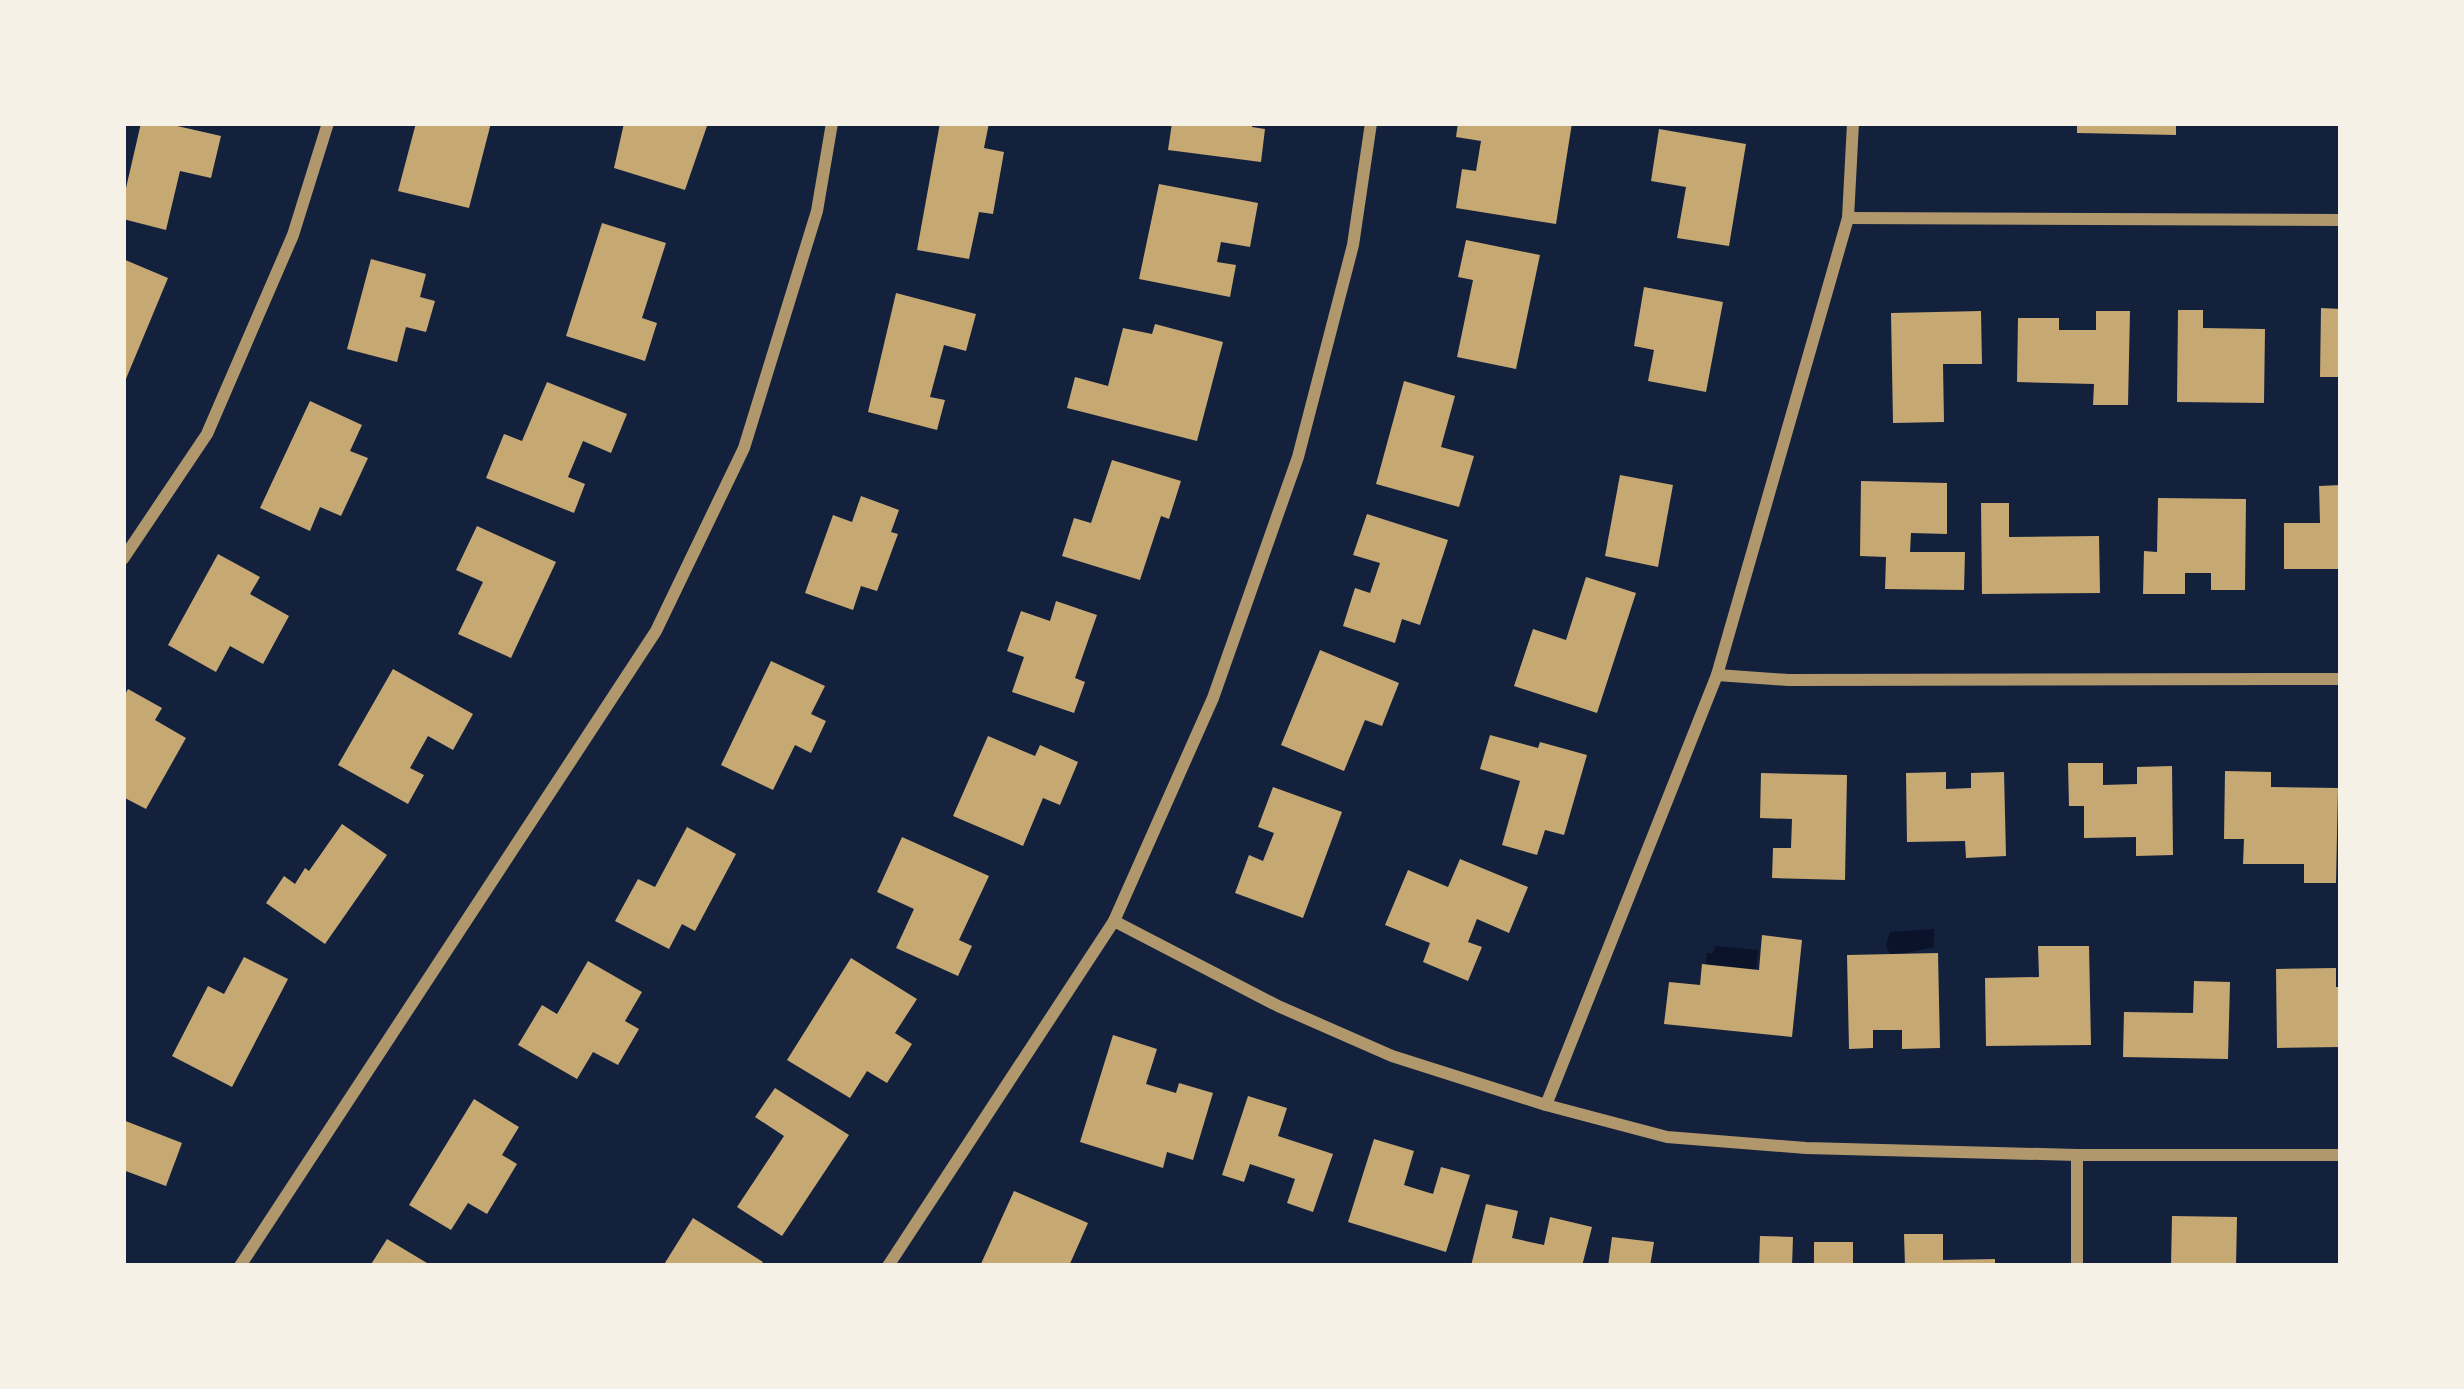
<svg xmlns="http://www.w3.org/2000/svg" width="2464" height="1389" viewBox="0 0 2464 1389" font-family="Arial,sans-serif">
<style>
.water{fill:#0b132b}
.building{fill:#c6a872}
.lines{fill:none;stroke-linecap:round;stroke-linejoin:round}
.minor{stroke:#b1986c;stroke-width:12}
</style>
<rect width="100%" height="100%" fill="#14213d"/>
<g class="water">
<polygon points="1934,929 1934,947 1891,956 1886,945 1890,932"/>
<polygon points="1715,946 1758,950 1755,976 1705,971 1707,953 1713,953"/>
</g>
<g class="building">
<polygon points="141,123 164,123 221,136 211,178 180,171 166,230 123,219 123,201"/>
<polygon points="416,123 491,123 469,208 398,191"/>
<polygon points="624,123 708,123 685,190 614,168"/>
<polygon points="940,123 989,123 984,148 1004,152 993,214 979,212 969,259 917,250"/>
<polygon points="1172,123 1252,123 1252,127 1265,129 1261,162 1168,150"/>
<polygon points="1458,123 1572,123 1556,224 1456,208 1462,169 1476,171 1481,141 1456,137"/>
<polygon points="2077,123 2176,123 2176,135 2077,133"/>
<polygon points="1659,129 1746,144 1729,246 1677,238 1686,187 1651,181"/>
<polygon points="1159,184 1258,203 1250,247 1221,242 1217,262 1236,265 1230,297 1139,279"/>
<polygon points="602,223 666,243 642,318 657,323 645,361 566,336"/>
<polygon points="1466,240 1540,255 1516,369 1457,357 1473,280 1458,277"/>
<polygon points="123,259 168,278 123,386"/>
<polygon points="371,259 426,274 420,297 435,301 426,332 406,327 397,362 347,349"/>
<polygon points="1644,287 1723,302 1706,392 1648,381 1654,350 1634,346"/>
<polygon points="896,293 976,314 966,351 944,345 930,397 945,400 937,430 868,412"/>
<polygon points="2321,308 2341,309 2341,377 2320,377"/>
<polygon points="2178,310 2203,310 2203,328 2265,329 2264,403 2177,402"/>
<polygon points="1981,311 1982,364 1943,364 1944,422 1893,423 1891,313"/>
<polygon points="2096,311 2130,311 2128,405 2093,405 2094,384 2017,382 2018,318 2059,318 2059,330 2096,330"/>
<polygon points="1155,324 1223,342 1197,441 1067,408 1075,377 1108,386 1123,328 1152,334"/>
<polygon points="1404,381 1455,396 1441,447 1474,456 1459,507 1376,484"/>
<polygon points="547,382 627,414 611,453 583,441 568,477 585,484 574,513 486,478 504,434 522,441"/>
<polygon points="310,401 362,425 350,451 368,458 341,516 320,507 310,531 260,508"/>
<polygon points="1112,460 1181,481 1169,519 1161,516 1140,580 1062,556 1074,518 1091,523"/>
<polygon points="1620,475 1673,485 1658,567 1605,556"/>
<polygon points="1861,481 1947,483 1947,534 1911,533 1910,552 1965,552 1964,590 1885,589 1886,557 1860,556"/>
<polygon points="2341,485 2341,569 2284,569 2284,523 2320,523 2319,486"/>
<polygon points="861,496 899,510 891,532 898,534 877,591 861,586 853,610 805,593 833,515 852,522"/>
<polygon points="2158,498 2246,499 2245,590 2211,590 2211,573 2185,573 2185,594 2143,594 2144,551 2157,552"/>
<polygon points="1981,503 2009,503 2009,537 2099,536 2100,593 1982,594"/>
<polygon points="1367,514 1448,540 1420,625 1402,619 1395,643 1343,626 1355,588 1370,593 1380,563 1353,555"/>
<polygon points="477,526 556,562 511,658 458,634 483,582 456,570"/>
<polygon points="218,554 260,577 250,594 289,616 263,664 230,646 216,672 168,645"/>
<polygon points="1586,577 1636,593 1597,713 1514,686 1533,629 1566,640"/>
<polygon points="1056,601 1097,615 1075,678 1085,682 1074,713 1012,692 1024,657 1007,651 1021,611 1050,621"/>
<polygon points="1320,650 1399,683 1382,726 1365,720 1344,771 1281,745"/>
<polygon points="771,661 825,686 811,714 826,721 811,753 795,745 773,790 721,765"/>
<polygon points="393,669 473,714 453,750 428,736 410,768 424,775 408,804 338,765"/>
<polygon points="128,689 162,708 155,720 186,738 146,809 123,797 123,698"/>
<polygon points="1490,735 1538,748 1540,742 1587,755 1564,835 1545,830 1537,855 1502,845 1520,781 1480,769"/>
<polygon points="988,736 1035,756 1040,745 1078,762 1060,805 1043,798 1023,846 953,816"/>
<polygon points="2068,763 2103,763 2103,785 2137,784 2137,767 2172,766 2173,855 2136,856 2136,837 2084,838 2084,806 2069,806"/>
<polygon points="2225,771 2271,772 2271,787 2338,788 2336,883 2304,883 2304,864 2243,864 2244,839 2224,839"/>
<polygon points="1946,772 1946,789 1971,788 1971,773 2004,772 2006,856 1966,858 1965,841 1907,842 1906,773"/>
<polygon points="1761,773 1847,775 1845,880 1772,878 1773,848 1791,848 1792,819 1760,818"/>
<polygon points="1273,787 1342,812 1303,918 1235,893 1249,855 1263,861 1274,833 1258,827"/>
<polygon points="342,824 387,855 325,944 266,903 284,876 295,884 305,868 309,871"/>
<polygon points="687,827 736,854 695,931 682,924 669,949 615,921 638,879 655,887"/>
<polygon points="902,837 989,876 959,940 972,946 958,976 896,948 914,909 877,892"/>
<polygon points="1460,859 1528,887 1509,933 1477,919 1468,942 1482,947 1468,981 1423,962 1430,943 1385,925 1408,870 1448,887"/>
<polygon points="1762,935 1802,940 1792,1037 1664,1024 1669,982 1700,985 1702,964 1759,970"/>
<polygon points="2038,946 2089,946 2091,1045 1986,1046 1985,978 2039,977"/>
<polygon points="1938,953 1940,1048 1902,1049 1902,1030 1873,1030 1873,1048 1849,1049 1847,955"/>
<polygon points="244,957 288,979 232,1087 172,1056 208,986 224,994"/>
<polygon points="851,958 917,999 895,1033 912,1044 887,1083 867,1071 850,1098 787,1060"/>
<polygon points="588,961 642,992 625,1021 639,1029 618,1065 593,1052 577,1079 518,1045 542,1005 557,1014"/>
<polygon points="2336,968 2336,987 2341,987 2341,1047 2277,1048 2276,969"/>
<polygon points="2194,981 2230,982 2228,1059 2123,1057 2124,1012 2193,1013"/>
<polygon points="1113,1035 1157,1049 1146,1084 1176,1093 1179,1083 1213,1093 1193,1160 1167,1152 1163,1168 1080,1142"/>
<polygon points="775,1088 849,1135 782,1236 737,1207 784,1136 755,1117"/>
<polygon points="1248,1096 1287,1108 1278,1136 1333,1154 1313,1212 1287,1203 1295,1179 1250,1164 1244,1182 1222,1175"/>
<polygon points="474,1099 519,1127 502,1155 517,1164 487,1214 468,1203 451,1230 409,1205"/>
<polygon points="123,1120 182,1143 166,1186 123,1170"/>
<polygon points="1374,1139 1414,1151 1404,1185 1433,1194 1441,1167 1470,1175 1446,1252 1348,1222"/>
<polygon points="1014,1191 1088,1223 1069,1266 980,1266"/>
<polygon points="1486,1204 1518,1211 1512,1238 1544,1245 1550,1217 1592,1227 1582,1266 1471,1266"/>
<polygon points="2172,1216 2237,1217 2236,1266 2171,1266"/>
<polygon points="693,1218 763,1262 760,1266 663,1266"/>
<polygon points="1904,1234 1943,1234 1943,1260 1995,1259 1995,1266 1905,1266"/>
<polygon points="1760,1236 1793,1237 1792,1266 1759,1266"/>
<polygon points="1612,1237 1654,1242 1650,1266 1608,1266"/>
<polygon points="387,1239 432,1266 370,1266"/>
<rect x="1814" y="1242" width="39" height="24"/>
</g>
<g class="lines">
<g class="minor">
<polyline points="1848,218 2341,220"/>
<polyline points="123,559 207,434 293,235 328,123"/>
<polyline points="1717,675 1788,680 2341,679"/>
<polyline points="1114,921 1278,1006 1392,1056 1546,1105 1667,1137 1806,1148 2077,1155 2341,1155"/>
<polyline points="1546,1105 1717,675 1848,218 1853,123"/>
<polyline points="2077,1155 2077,1266"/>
<polyline points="240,1266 656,631 744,448 817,211 832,123"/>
<polyline points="888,1266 1114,921 1213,698 1298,457 1353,245 1371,123"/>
</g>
</g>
<rect width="2464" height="1389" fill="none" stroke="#f6f1e7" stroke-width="252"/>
</svg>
